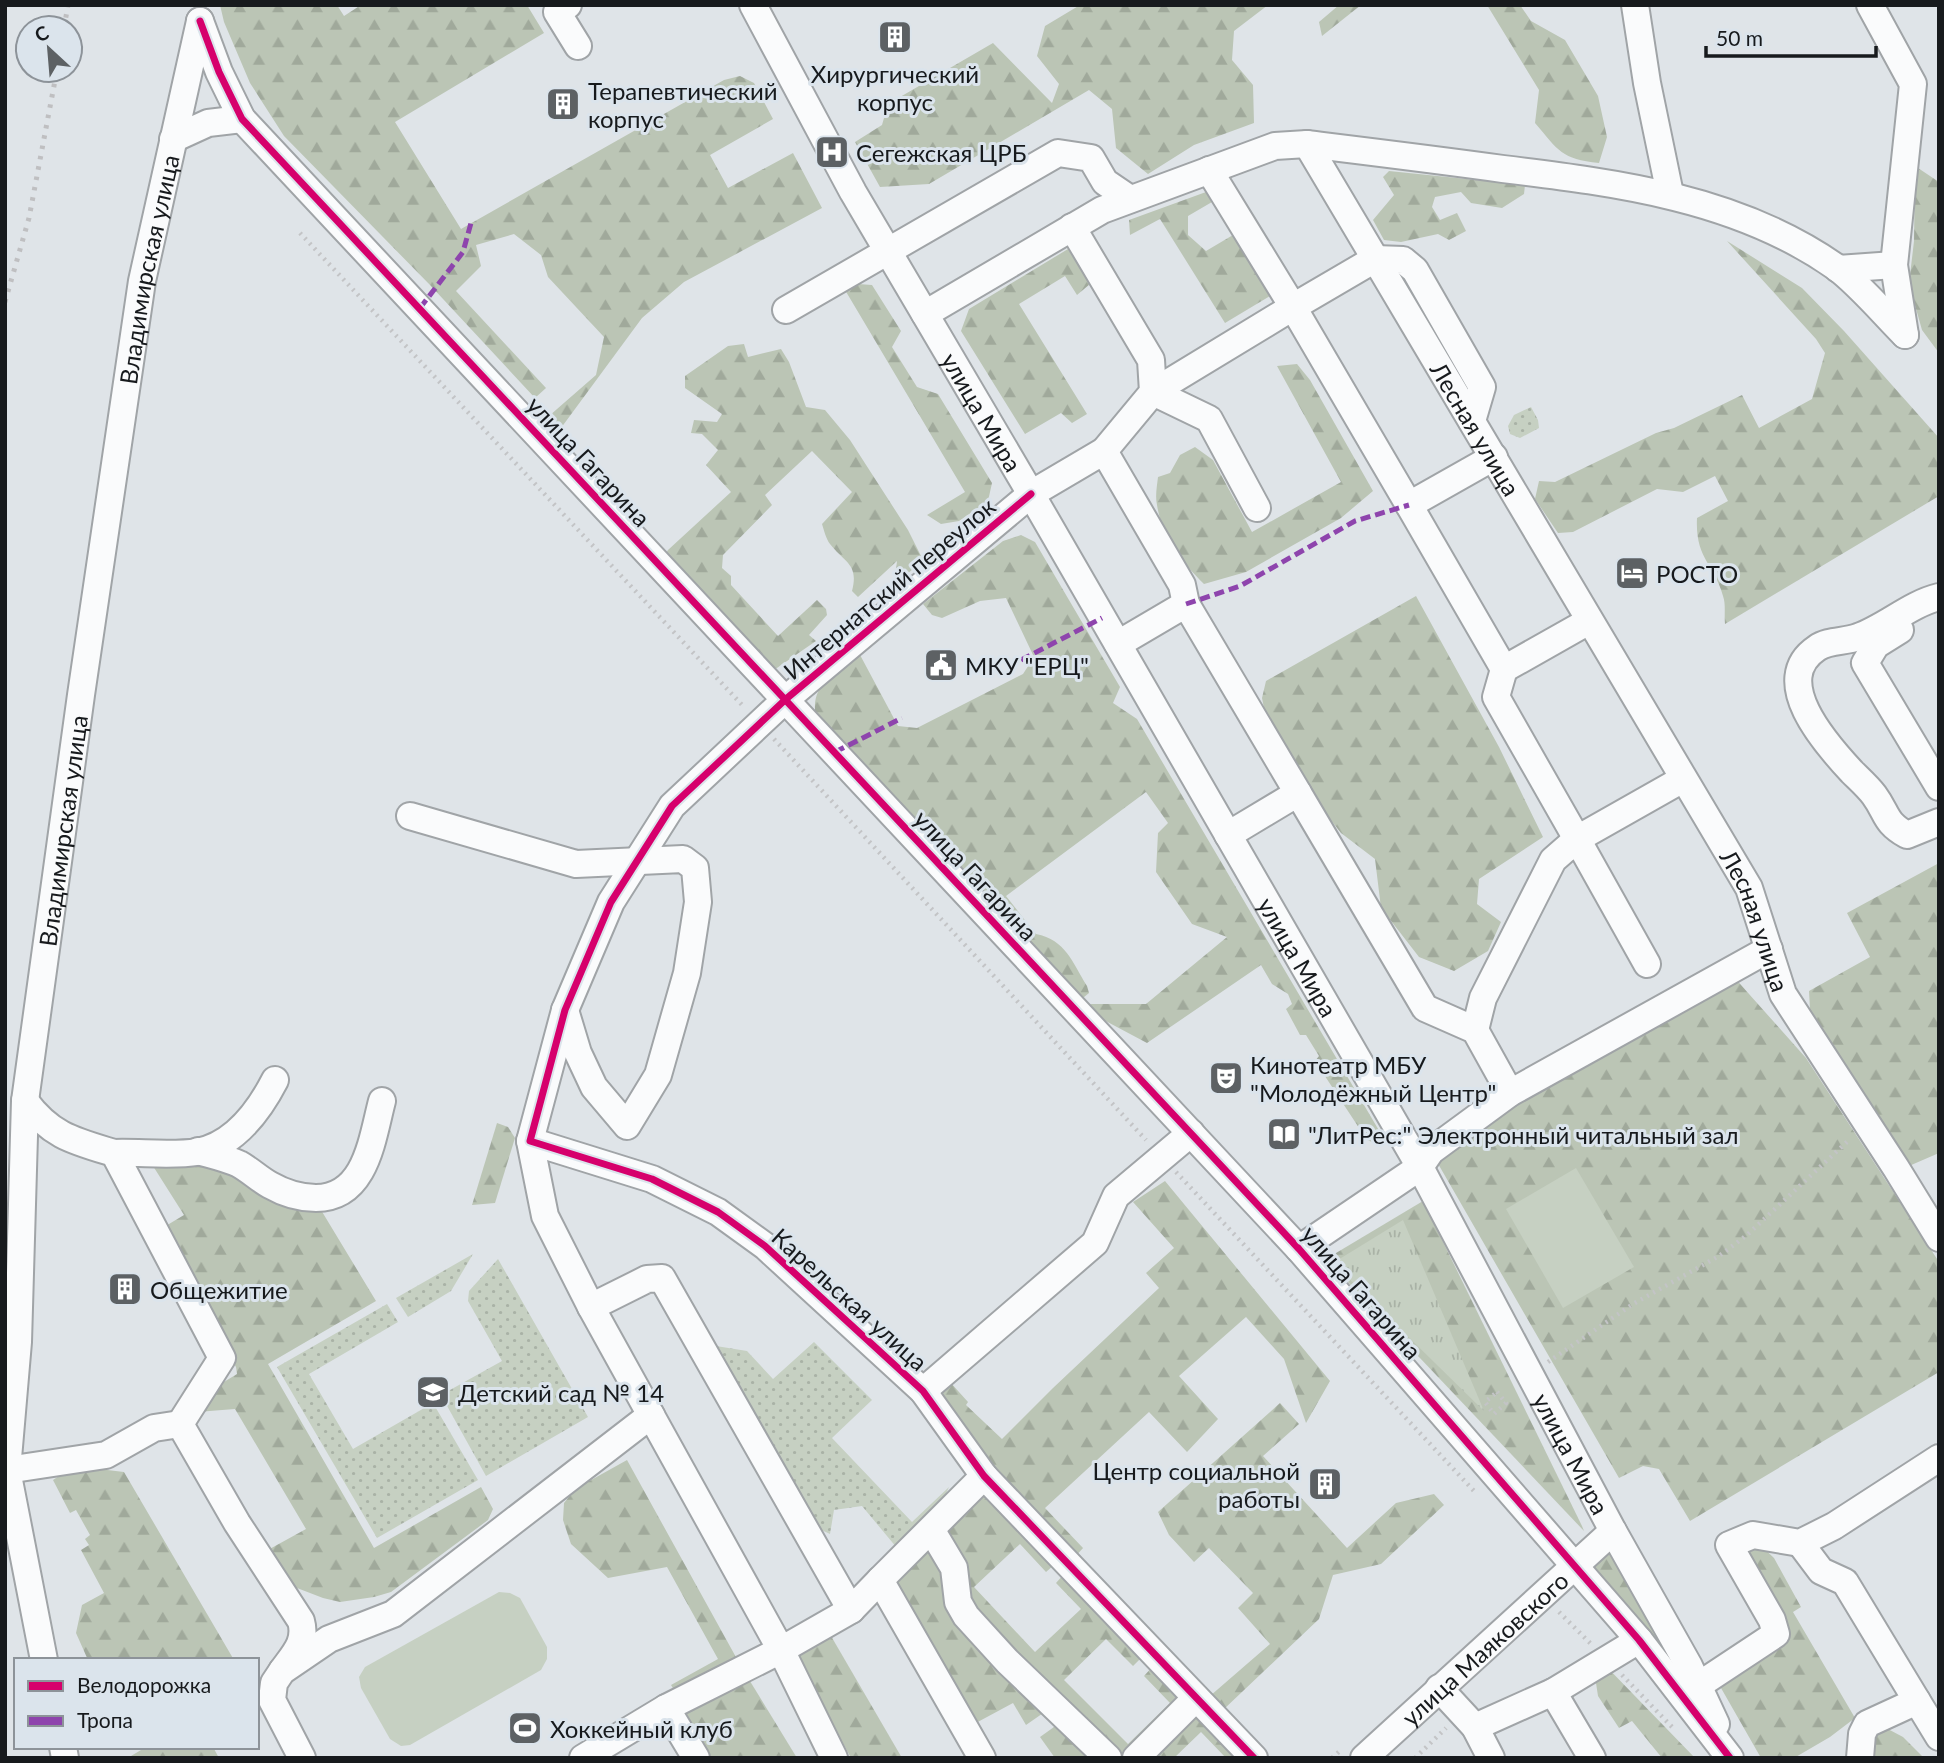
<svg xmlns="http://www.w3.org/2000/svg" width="1944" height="1763" viewBox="0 0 1944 1763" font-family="Lato,sans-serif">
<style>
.grass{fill:url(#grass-dots)}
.forest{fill:url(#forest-firs)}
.park{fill:url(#park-tufts)}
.garden{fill:#c6d0c2}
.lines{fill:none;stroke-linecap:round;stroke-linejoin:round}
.minor-casing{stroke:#a0a4a7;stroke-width:30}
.path{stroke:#c3c4c6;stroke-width:4.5;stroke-dasharray:2 5;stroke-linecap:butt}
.minor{stroke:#fafbfc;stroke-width:26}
.rail{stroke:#bfbfc1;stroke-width:5;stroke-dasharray:3.5 7;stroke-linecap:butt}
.quiet{stroke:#8e44ad;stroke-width:5;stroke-dasharray:10 5;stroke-linecap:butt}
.cycleway-casing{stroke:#dbe4ec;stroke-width:11}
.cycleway{stroke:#d6006c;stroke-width:7}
.labels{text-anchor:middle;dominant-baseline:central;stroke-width:6;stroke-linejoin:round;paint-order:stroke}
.poi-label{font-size:24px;fill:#171a1d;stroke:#dbe4ec;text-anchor:start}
.street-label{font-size:24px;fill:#171a1d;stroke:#dbe4ec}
</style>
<defs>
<pattern id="grass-dots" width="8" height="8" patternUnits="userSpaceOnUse" patternTransform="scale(1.75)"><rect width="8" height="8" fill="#c6d0c2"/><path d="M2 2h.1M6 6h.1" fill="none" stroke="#a9b2a6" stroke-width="1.8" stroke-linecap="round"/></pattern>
<pattern id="forest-firs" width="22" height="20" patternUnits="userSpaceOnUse" patternTransform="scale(1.75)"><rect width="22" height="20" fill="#bbc5b5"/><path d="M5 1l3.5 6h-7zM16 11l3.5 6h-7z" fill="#a0a99b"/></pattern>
<pattern id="park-tufts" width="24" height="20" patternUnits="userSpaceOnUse" patternTransform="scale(1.75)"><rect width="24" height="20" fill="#c6d0c2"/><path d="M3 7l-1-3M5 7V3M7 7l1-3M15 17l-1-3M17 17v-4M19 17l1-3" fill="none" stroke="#a9b2a6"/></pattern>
</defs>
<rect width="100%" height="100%" fill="#dfe4e8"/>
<g class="grass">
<polygon points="1531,407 1538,420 1539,428 1520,438 1510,434 1508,426 1514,415"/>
<polygon points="473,1254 451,1291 408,1317 396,1298"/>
<polygon points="498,1259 588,1417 486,1476 441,1395 502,1361 468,1301 469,1291"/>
<polygon points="387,1304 398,1322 309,1374 353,1449 433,1403 478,1480 377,1538 277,1367"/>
<polygon points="814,1342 872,1400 832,1438 912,1522 949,1487 940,1507 897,1548 862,1506 834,1510 830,1534 815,1527 718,1373 716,1346 747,1351 773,1379"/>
</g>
<g class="forest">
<polygon points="220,5 337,5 344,16 361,5 527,5 544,33 395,122 461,229 724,80 740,76 754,83 773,119 710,155 728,188 793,153 822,208 684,282 642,318 561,428 549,416 596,375 604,337 548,277 541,255 514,234 476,245 481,266 456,291 546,388 535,398 430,285 284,136 250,83 224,22"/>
<polygon points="1080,5 1268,5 1234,31 1232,60 1253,85 1254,123 1194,145 1148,174 1116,148 1112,109 1089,90 929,184 880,187 855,142 882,125 888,104 993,43 1052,103 1059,84 1037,56 1045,26"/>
<polygon points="1339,5 1361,5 1322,36 1319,22"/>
<path d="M 1487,5 L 1520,5 L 1531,21 L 1565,40 L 1598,96 L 1607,137 L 1599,163 C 1561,159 1559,151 1535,123 L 1539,90 Z"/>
<polygon points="1915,166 1939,182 1939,353 1922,330 1909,284 1914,241"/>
<polygon points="1389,171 1525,185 1524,194 1502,208 1471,203 1461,192 1435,197 1432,207 1440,220 1457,213 1466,231 1449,240 1438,234 1401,242 1384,240 1373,220 1394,195 1383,177"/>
<polygon points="1206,192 1212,202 1188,216 1188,235 1206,251 1233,235 1270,296 1225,323 1160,219 1130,235 1129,220"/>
<path d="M 1727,241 L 1802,288 L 1844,331 L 1939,438 L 1939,496 L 1725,624 C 1724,615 1726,604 1723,596 C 1714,563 1695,559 1697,518 L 1728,501 L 1715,476 L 1683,492 L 1657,489 L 1573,532 L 1558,533 L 1535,499 L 1539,481 L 1555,482 L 1656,433 L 1674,428 L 1742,395 L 1759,428 L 1812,399 L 1825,353 L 1816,339 Z"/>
<polygon points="1068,249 1090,284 1077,295 1065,276 1019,304 1087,414 1072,423 1061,413 1025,434 961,331 969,309"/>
<polygon points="858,284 872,285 901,331 892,347 917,387 938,394 992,483 988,501 959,521 941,524 927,515 965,492 845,290"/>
<path d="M 744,344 L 748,357 L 781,349 L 789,362 L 806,407 L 825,410 L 850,440 L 908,530 L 923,560 L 905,576 L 900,577 L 896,571 L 897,561 L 858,597 L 852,591 C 859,564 845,563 830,544 C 826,539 824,530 822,524 L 852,492 L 812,451 L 765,495 L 772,505 L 723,555 L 722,568 L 731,576 L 731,585 L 778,636 L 817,600 L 826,609 L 827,615 L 809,635 L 816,641 L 774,670 L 661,560 L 668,550 L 731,492 L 706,465 L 718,450 L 702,434 L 691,433 L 694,420 L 717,422 L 722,414 L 685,388 L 685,376 L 728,346 Z"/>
<path d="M 1297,364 L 1310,380 L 1373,491 L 1341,518 L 1246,572 L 1204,584 C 1182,562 1162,537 1157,505 C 1155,496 1157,486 1158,477 L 1170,473 L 1180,455 L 1195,447 L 1213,460 L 1252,532 L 1341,482 L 1277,366 Z"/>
<path d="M 1021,535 L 1035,542 L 1120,687 L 1113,703 L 1137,719 L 1384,1139 L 1380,1145 L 1367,1140 L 1315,1061 L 1319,1056 L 1306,1035 L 1300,1035 L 1286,1009 L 1292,1004 L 1288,994 L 1272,984 L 1261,965 L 1147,1043 L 1085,1010 L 1091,1004 L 1146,1004 L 1227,937 L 1192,924 L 1156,872 L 1158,833 L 1168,823 L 1146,792 L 1006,896 L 1036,934 C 1066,940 1072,962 1087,986 L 1089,993 L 1078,1002 L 817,721 C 807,685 835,673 859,653 L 898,726 L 917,728 L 1023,674 L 1034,657 L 1006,598 L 980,601 L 942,618 L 932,615 L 923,604 L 1003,541 Z"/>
<polygon points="1416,596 1499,747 1543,837 1479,879 1477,904 1501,922 1488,951 1454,971 1419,957 1381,908 1375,859 1341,833 1315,800 1266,718 1262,698 1266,681"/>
<polygon points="1939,863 1939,1153 1909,1166 1811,1028 1809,991 1870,957 1847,913"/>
<polygon points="1733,976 1806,1058 1939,1262 1939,1372 1690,1521 1659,1469 1643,1466 1619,1478 1433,1155"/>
<polygon points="497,1123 508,1127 515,1138 495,1203 472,1205"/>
<polygon points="198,1157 321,1210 376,1301 268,1364 374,1548 481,1487 493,1509 488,1520 391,1592 374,1597 340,1602 323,1598 284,1583 266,1551 306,1529 235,1409 197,1412 214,1388 237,1374 236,1367 154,1233 184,1215 153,1166"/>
<polygon points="1165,1181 1330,1381 1306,1423 1284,1359 1246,1317 1179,1376 1218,1419 1187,1452 1149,1412 1045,1508 1083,1548 1075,1557 911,1398 941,1372 968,1402 966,1405 1002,1439 1053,1388 1159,1288 1146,1273 1174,1248 1133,1202"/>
<polygon points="1423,1201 1582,1526 1584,1531 1326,1259"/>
<polygon points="1280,1403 1299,1424 1263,1456 1347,1548 1396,1503 1434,1494 1444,1505 1381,1564 1333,1575 1319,1619 1223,1710 1210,1696 1270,1644 1238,1608 1253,1593 1209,1548 1194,1562 1169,1535 1158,1512"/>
<polygon points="627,1460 737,1659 676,1693 671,1685 718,1659 667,1567 608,1578 571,1544 563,1520 564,1503 575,1489"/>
<polygon points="99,1469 124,1472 234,1660 88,1660 76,1633 82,1605 104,1593 81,1550 89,1545 85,1539 90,1535 76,1510 70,1513 53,1480 68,1470"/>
<polygon points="975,1487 1054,1565 1046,1572 1020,1544 974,1587 1035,1652 1081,1609 1056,1583 1064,1574 1144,1655 1133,1666 1106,1639 1064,1680 1128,1744 1170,1703 1144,1676 1154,1665 1187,1697 1132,1758 1115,1758 970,1612 940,1532"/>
<polygon points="1755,1540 1774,1558 1801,1607 1793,1612 1855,1718 1830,1737 1794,1758 1761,1758 1717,1681 1787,1637 1737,1547"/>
<polygon points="930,1542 1049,1709 1026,1725 1013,1703 974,1724 894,1591 898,1572"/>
<polygon points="1612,1545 1688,1678 1581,1568"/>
<polygon points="831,1636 902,1758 851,1758 796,1658"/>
<polygon points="1603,1663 1695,1758 1662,1758 1632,1721 1619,1728 1598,1696 1594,1670"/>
<polygon points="745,1673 797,1758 708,1758 680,1712"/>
<polygon points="1194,1705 1237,1751 1230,1758 1226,1758 1201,1732 1174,1758 1144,1758"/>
<polygon points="1061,1722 1095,1758 1055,1758 1040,1737"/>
<polygon points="1886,1728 1903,1737 1924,1758 1867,1758 1868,1740"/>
<polygon points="140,1747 213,1747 219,1758 132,1758 131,1756 141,1750"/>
</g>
<polygon class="park" points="1403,1220 1484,1411 1333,1263"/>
<g class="garden">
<polygon points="1576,1168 1634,1267 1563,1308 1506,1209"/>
<polygon points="499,1592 510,1593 520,1598 547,1647 547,1659 541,1670 410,1745 401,1746 390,1739 361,1688 359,1677 365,1667"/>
</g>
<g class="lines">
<g class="minor-casing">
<g id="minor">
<polyline points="568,5 557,12 578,46"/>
<path id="s1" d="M 753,5 L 853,192 L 1031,494 L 1420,1167 L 1613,1531 L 1689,1666 L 1716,1724"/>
<polyline points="1635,5 1647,83 1670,194"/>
<polyline points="1870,5 1913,84 1894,265 1905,335"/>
<polyline points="200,21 219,72 242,119 1299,1249 1639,1640 1730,1758"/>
<polyline points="173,139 208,123 242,119"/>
<path id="s2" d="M 1307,144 L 1749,888 L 1783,994 L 1896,1168 L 1939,1238"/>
<polyline points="1209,170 1293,307 1375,259 1403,260 1415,270 1482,387 1472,421"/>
<polyline points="1072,227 1151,360 1153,392 1104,451"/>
<polyline points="1838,269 1894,265"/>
<polyline points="786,310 1058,153 1091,158 1105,182 1130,199"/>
<path d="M 925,314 L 1102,210 L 1275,146 L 1307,144 C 1372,152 1438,160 1503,169 C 1618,183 1738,198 1836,267 C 1859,284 1884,314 1905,335"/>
<polyline points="1153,392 1293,307 1409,505 1494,457"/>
<polyline points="1153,392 1209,419 1257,508"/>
<polyline points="1409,505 1504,669 1589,621"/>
<path d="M 1939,597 C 1910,604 1886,627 1858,637 C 1845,642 1828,640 1817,648 C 1769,680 1825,743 1852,772 C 1859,779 1868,787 1874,795 C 1888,814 1884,822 1907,835 L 1939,822"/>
<polyline points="1900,630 1876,645 1865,663 1939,787"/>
<polyline points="1118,644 1186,604 1298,793"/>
<polyline points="1504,669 1496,697 1577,839 1683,779"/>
<polyline points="410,816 576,864 683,859 695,868 698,902 687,973 658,1075 627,1126 594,1087 578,1053 565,1010"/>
<polyline points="1228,835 1298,793 1425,1008 1475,1030 1510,1093"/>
<polyline points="1475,1030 1483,998 1553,860 1577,839 1647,964"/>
<path d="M 25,1101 C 51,1136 74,1141 114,1153 L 222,1358 L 180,1424 L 237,1523 L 301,1621 C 307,1642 294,1654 282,1671"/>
<polyline points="530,1141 652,1179 718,1212 765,1246 923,1391 984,1476 1254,1758"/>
<path d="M 198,1151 C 212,1155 226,1158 239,1164 C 250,1170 259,1179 270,1185 C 284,1193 300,1198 316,1198 C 366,1198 372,1139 382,1101"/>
<path d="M 114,1153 C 139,1152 173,1156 197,1152 C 234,1145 259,1111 275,1080"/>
<polyline points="1299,1249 1420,1167 1431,1151 1510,1093 1769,949"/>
<polyline points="591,1307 647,1279 662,1278 851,1610 880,1580"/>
<polyline points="923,1391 1095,1243 1116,1196 1191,1133"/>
<polyline points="7,1470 106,1455 154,1428 180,1424"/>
<polyline points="932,1531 954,1568 958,1602 966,1616 1007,1661 1108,1758"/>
<polyline points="1800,1543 1821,1571 1845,1582 1917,1701 1867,1724 1862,1734 1860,1758"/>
<path id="s3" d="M 44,1660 L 7,1470 L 18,1342 L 25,1101 L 81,695 L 142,281 L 200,21"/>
<polyline points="1699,1685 1776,1634 1772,1620 1729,1545 1753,1535 1800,1543 1834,1526 1939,1458"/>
<polyline points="1439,1688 1475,1727 1491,1758"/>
<polyline points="1553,1692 1639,1640"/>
<polyline points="1917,1701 1939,1737"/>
<polyline points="1475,1727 1553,1692 1592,1758"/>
<polyline points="63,1747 65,1758"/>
<polyline points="302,1758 272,1700 274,1683 282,1671 329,1639 393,1614 651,1415"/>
<polyline points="583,1758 666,1708"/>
<polyline points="696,1758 666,1708 781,1650 851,1610"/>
<polyline points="834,1758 781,1650 591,1307 545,1216 530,1141 565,1010 611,902 672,806 786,699 1031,494 1104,451 1182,585 1186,604"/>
<polyline points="982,1758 880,1580 984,1476"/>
<polyline points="1136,1758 1196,1698"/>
<path id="s4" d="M 1364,1758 L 1613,1531"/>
</g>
</g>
<g class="path">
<polyline points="300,233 744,707"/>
<polyline points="774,739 1146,1140"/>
<polyline points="1176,1172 1474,1491"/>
<polyline points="1548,1362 1633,1304 1719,1256 1747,1235 1849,1140"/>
<polygon points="1497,1392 1506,1403 1494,1414 1485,1402"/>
<polyline points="1559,1612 1591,1644"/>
<polyline points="1622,1675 1674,1729"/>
<polyline points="1332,1758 1342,1749"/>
<polyline points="1415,1758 1446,1728"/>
</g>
<use href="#minor" class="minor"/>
<g class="rail">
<polyline points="64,28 68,5"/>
<polyline points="5,302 29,218 57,70"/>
</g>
<g class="quiet">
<polyline points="420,308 463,252 471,223"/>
<polyline points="1186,604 1240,586 1355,521 1409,505"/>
<polyline points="1021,660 1102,618"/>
<polyline points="835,752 902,718"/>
</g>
<g class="cycleway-casing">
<g id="cycleway">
<polyline points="200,21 219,72 242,119 1299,1249 1639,1640 1730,1758"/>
<polyline points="1031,494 786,699 672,806 611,902 565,1010 530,1141 652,1179 718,1212 765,1246 923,1391 984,1476 1254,1758"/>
</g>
</g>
<use href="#cycleway" class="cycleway"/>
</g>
<defs>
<g id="building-square" transform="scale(1.75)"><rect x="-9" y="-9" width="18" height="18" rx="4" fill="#5d6164" stroke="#dbe4ec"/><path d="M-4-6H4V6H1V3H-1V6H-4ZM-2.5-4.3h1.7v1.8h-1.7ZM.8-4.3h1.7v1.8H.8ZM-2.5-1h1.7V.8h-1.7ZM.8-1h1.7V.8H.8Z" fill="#fff"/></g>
<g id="hospital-square" transform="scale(1.75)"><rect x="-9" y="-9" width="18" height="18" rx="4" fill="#5d6164" stroke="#dbe4ec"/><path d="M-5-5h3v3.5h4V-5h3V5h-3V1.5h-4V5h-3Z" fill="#fff"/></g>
<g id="hotel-square" transform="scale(1.75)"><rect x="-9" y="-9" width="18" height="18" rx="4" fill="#5d6164" stroke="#dbe4ec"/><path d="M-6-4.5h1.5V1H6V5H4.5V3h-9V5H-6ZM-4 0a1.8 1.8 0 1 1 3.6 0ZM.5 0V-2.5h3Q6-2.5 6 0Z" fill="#fff"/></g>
<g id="civic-square" transform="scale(1.75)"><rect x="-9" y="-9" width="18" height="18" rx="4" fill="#5d6164" stroke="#dbe4ec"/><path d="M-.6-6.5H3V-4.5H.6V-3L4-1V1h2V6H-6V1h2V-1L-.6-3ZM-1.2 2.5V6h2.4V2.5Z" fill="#fff"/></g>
<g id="theatre-square" transform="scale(1.75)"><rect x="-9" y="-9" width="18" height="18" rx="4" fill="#5d6164" stroke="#dbe4ec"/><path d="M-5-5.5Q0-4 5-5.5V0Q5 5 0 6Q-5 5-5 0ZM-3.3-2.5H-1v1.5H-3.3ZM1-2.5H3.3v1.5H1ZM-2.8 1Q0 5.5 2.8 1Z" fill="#fff"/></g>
<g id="library-square" transform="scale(1.75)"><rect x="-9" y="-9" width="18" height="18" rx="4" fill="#5d6164" stroke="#dbe4ec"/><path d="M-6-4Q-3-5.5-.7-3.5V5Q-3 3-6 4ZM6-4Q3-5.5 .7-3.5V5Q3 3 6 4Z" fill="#fff"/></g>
<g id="school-square" transform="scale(1.75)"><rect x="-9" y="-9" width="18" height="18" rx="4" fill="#5d6164" stroke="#dbe4ec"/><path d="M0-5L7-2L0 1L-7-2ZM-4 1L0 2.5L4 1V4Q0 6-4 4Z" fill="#fff"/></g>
<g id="stadium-square" transform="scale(1.75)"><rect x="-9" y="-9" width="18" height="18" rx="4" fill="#5d6164" stroke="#dbe4ec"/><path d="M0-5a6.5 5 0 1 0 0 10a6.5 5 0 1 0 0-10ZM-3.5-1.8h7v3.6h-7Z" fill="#fff"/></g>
</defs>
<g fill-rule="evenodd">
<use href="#building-square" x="895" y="37"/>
<use href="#building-square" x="563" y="104"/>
<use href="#hospital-square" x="832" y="152"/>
<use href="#hotel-square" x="1632" y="573"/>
<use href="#civic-square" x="941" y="665"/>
<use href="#theatre-square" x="1226" y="1078"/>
<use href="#library-square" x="1284" y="1134"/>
<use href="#building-square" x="125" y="1289"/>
<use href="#school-square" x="433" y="1392"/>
<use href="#building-square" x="1325" y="1484"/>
<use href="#stadium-square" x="525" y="1728"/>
</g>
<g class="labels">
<g class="poi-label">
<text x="895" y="73" text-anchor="middle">Хирургический<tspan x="895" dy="28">корпус</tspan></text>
<text x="588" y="90">Терапевтический<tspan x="588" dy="28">корпус</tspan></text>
<text x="856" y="152">Сегежская ЦРБ</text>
<text x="1656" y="573">РОСТО</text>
<text x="965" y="665">МКУ "ЕРЦ"</text>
<text x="1250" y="1064">Кинотеатр МБУ<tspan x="1250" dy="28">"Молодёжный Центр"</tspan></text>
<text x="1308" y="1134">"ЛитРес:" Электронный читальный зал</text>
<text x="150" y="1289">Общежитие</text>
<text x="458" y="1392">Детский сад № 14</text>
<text x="1300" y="1470" text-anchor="end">Центр социальной<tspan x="1300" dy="28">работы</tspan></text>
<text x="550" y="1728">Хоккейный клуб</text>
</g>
<g class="street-label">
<text stroke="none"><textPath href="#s3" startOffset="1404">Владимирская улица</textPath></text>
<text stroke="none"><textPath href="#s1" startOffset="467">улица Мира</textPath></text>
<text stroke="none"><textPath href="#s2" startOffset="331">Лесная улица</textPath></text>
<text transform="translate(589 461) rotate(47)">улица Гагарина</text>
<text transform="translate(889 588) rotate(-40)">Интернатский переулок</text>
<text stroke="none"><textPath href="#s3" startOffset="836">Владимирская улица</textPath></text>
<text transform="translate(976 875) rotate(47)">улица Гагарина</text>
<text stroke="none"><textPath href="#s2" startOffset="898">Лесная улица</textPath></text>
<text stroke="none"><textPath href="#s1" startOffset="1097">улица Мира</textPath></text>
<text transform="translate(1362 1292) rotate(49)">улица Гагарина</text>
<text transform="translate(850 1299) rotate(42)">Карельская улица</text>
<text stroke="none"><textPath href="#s1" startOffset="1664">улица Мира</textPath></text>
<text stroke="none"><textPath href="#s4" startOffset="163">улица Маяковского</textPath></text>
</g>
</g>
<rect width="1944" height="1763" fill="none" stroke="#171a1d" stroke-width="14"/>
<rect x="14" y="1658" width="245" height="91" fill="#dbe4ec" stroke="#8d9399" stroke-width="2"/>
<rect x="28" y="1681" width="35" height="10" fill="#d6006c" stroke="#8d9399" stroke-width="2"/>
<text x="77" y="1693" font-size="21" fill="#171a1d">Велодорожка</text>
<rect x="28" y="1716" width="35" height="10" fill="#8e44ad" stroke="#8d9399" stroke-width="2"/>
<text x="77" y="1728" font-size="21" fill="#171a1d">Тропа</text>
<g transform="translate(49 49) rotate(334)"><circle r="33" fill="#dbe4ec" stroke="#8d9399" stroke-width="2"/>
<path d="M0-5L12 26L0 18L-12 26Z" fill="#5d6164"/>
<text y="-10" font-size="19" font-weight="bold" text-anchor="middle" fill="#171a1d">С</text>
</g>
<path d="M1706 46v10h170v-10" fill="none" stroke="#171a1d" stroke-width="3.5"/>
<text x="1716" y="46" font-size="21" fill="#171a1d" stroke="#dbe4ec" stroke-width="5" paint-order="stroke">50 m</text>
</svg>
